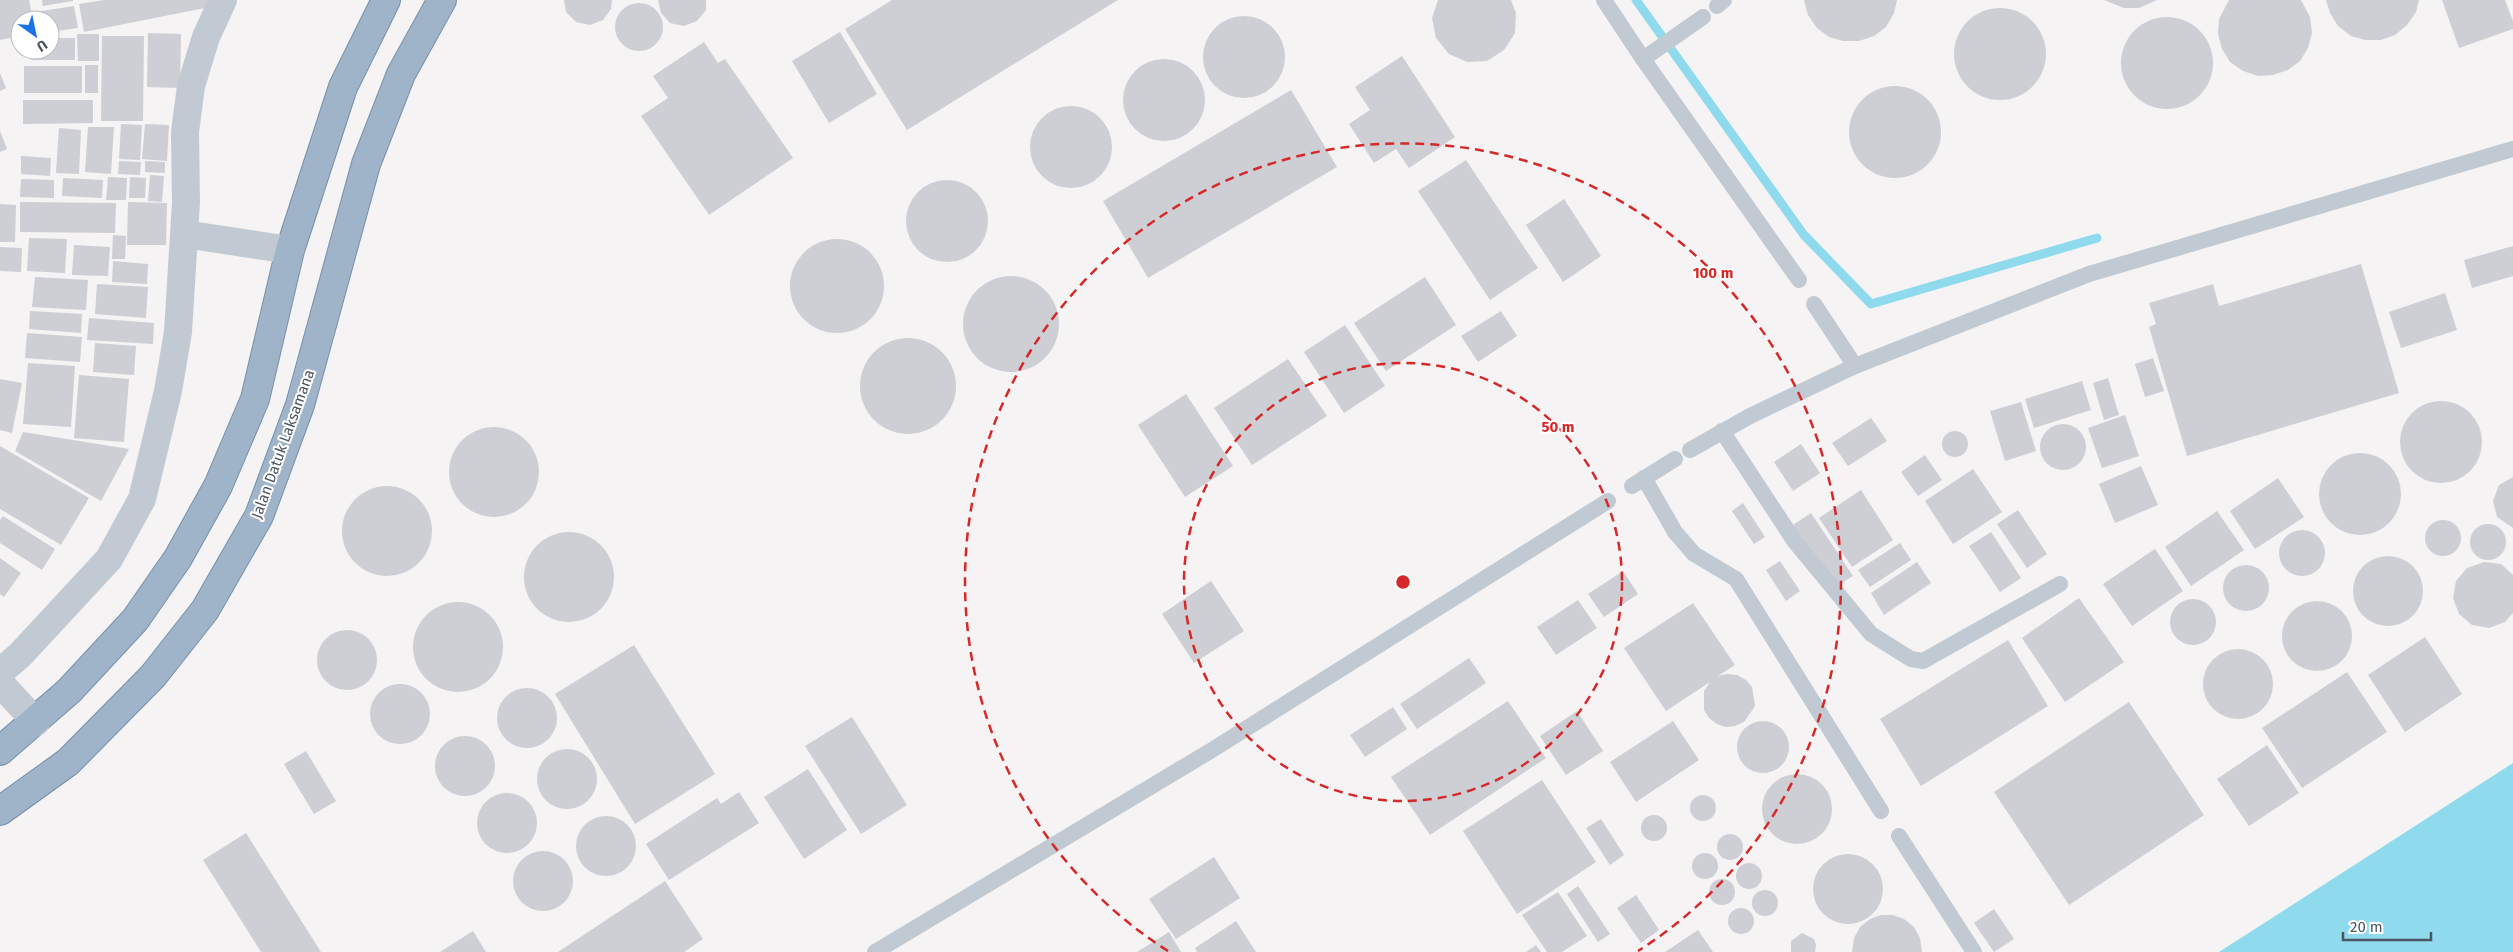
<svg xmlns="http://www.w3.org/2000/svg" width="2513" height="952" viewBox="0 0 2513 952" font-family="'Fira Sans',sans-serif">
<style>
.water{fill:#90daee}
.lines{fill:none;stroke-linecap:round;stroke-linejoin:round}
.stream{stroke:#90daee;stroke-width:9}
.building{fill:#cdcfd5}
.trunk-casing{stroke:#7690ad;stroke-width:30}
.service{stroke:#c1cad2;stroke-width:16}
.minor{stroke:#c1cad2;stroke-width:28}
.trunk{stroke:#9fb4c9;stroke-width:28}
.ring{fill:none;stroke:#d62828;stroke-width:2.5;stroke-dasharray:9 6}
.labels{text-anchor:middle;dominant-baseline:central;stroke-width:4;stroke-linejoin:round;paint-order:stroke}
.street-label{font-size:15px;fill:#4a5661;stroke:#fff}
.centre{fill:#d62828;stroke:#fff;stroke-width:2.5}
.ring-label{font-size:15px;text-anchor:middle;font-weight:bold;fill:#d62828;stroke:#fff;stroke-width:4;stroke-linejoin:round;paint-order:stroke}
</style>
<rect width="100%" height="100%" fill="#f5f3f3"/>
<polygon class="water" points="2513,763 2513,952 2219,952"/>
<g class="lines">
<polyline class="stream" points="1636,0 1804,235 1871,304 2097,238"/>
</g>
<g class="building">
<polygon points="0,0 29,0 33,20 20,20 20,36 0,40"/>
<polygon points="42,0 73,0 73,1 43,6"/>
<polygon points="104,0 208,0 210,7 84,32 79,4"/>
<polygon points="564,0 612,0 611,9 603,20 590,25 576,22 566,12"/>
<polygon points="658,0 706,0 706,10 697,21 684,26 670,23 661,13"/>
<polygon points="892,0 1118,0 907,130 845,29"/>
<polygon points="1438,0 1511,0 1516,13 1515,33 1504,50 1487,61 1467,62 1449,54 1436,38 1432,18"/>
<polygon points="1804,0 1897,0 1894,13 1886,27 1874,36 1859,41 1843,41 1829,37 1817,28 1808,15"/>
<polygon points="2104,0 2157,0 2139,8 2124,8"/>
<polygon points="2229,0 2301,0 2310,17 2312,33 2308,48 2300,61 2288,70 2273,75 2258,76 2243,71 2230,62 2222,49 2218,34 2219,19"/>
<polygon points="2326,0 2419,0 2416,12 2407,25 2395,35 2381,40 2365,40 2351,36 2338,26 2330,13"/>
<polygon points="2442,0 2505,0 2513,21 2513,29 2459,48"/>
<circle cx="639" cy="27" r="24"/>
<polygon points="74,6 78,28 50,32 50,20 37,20 35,12"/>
<circle cx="2000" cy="54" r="46"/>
<circle cx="1244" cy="57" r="41"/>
<circle cx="2167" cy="63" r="46"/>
<polygon points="840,32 877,94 829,123 792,61"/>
<polygon points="148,33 181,34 180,88 147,87"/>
<polygon points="77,34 99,34 99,61 78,61"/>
<polygon points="102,36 144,36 143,121 101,121"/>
<polygon points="50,38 75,38 75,60 32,60 32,50 50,50"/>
<polygon points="704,42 718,63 725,59 793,158 709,215 641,116 668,98 653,76"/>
<polygon points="1402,56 1455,137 1409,168 1396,149 1374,163 1349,124 1370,110 1355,87"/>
<circle cx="1164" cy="100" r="41"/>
<rect x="85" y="65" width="13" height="28"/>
<rect x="24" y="66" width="58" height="27"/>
<polygon points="0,73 6,88 0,91"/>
<circle cx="1895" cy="132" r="46"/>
<polygon points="1291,90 1337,167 1148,278 1103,201"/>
<polygon points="23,100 93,100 93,123 23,124"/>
<circle cx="1071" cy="147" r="41"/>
<polygon points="121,124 142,125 140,160 119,159"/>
<polygon points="145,124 169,125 167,161 142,159"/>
<polygon points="88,127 114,127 111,174 85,172"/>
<polygon points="59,128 81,130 79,174 56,173"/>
<polygon points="0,131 7,149 0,152"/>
<polygon points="21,156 51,158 50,176 21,174"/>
<polygon points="1466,160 1538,268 1490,300 1418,191"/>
<polygon points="119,161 141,162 140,175 118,174"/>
<polygon points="145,161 165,162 165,173 145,172"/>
<polygon points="150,175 164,176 162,202 148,201"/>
<polygon points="108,177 127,178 126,200 106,200"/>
<polygon points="130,177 146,178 145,198 129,198"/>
<polygon points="63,178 103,180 102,198 62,196"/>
<polygon points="21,179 54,180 54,198 20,197"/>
<circle cx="947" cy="221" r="41"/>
<polygon points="1564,199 1601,256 1563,282 1526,225"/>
<polygon points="20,202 116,203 115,233 20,232"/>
<polygon points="128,202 167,203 166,245 127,245"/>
<polygon points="0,204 16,205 15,242 0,242"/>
<polygon points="113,235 126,236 125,259 112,259"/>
<polygon points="29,238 67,239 65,273 27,271"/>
<circle cx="837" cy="286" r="47"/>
<polygon points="74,245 110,247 108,276 72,275"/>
<polygon points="2513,246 2513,276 2472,288 2464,260"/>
<polygon points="0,247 22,248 21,272 0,271"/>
<polygon points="113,261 148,264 147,284 112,282"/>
<polygon points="2361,264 2399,393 2187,456 2149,327 2156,324 2149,303 2213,284 2219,306"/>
<circle cx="1011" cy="324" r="48"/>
<polygon points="35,277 88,280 86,310 32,307"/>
<polygon points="1425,277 1456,325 1386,371 1354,323"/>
<polygon points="97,284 148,287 146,318 95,314"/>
<polygon points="2445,293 2457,330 2401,348 2389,312"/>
<polygon points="30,311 82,314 81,333 29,329"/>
<polygon points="1501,311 1517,336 1478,362 1461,336"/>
<polygon points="89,318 154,323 153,344 87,340"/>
<polygon points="1345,325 1385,386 1344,413 1304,352"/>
<polygon points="27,333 82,337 80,362 25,358"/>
<circle cx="908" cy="386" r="48"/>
<polygon points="95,343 136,346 134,375 93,372"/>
<polygon points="2153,358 2164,391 2145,397 2135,364"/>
<polygon points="1288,359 1327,416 1252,465 1214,408"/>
<polygon points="28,363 75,366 71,427 23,424"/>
<polygon points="79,375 129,379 124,442 74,438"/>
<polygon points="2108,378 2119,415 2104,420 2093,383"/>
<polygon points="0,379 22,383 12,433 0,430"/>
<polygon points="2082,381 2091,410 2034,428 2025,399"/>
<polygon points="1186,394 1233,466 1185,497 1138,425"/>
<circle cx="2441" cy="442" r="41"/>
<polygon points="2021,402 2036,451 2005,461 1990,411"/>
<polygon points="2125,415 2139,456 2102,468 2088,428"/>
<polygon points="1871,418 1887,441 1848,466 1832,443"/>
<circle cx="2063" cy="447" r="23"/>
<circle cx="494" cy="472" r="45"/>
<circle cx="1955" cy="444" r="13"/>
<polygon points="23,432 129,449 101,501 15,451"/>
<polygon points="1801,444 1820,473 1793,491 1774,462"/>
<polygon points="0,446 89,498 61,545 0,509"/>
<circle cx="2360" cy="494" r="41"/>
<polygon points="1925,455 1942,480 1918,496 1901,472"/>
<polygon points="2141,466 2158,505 2115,523 2099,484"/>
<polygon points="1973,469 2002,512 1953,544 1925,501"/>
<polygon points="2513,477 2513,528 2497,517 2493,501 2499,485"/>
<polygon points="2278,478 2304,517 2255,549 2230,511"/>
<circle cx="387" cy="531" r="45"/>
<polygon points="1861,490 1893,540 1852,567 1819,518"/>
<polygon points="1743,503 1765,537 1754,544 1732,511"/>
<polygon points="2018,510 2047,554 2027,568 1997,524"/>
<polygon points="2217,511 2244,550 2191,586 2165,547"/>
<polygon points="1811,513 1853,576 1835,587 1793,525"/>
<polygon points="3,516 55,549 42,570 0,543 0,520"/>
<circle cx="2443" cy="538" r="18"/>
<circle cx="2488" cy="542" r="18"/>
<circle cx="2302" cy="553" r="23"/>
<circle cx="569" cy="577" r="45"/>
<polygon points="1991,532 2021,578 2000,592 1969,546"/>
<polygon points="1900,543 1911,560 1870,587 1858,570"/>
<polygon points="2155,549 2183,591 2132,626 2103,584"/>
<circle cx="2388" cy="591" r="35"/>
<polygon points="0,558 21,573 4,597 0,594"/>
<polygon points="1780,561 1800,591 1786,601 1766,570"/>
<polygon points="1917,562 1931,583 1884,615 1871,593"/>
<polygon points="2484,562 2501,564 2513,575 2513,613 2505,622 2489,628 2472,625 2459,614 2453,598 2456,581 2467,568"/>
<circle cx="2246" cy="588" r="23"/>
<polygon points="1623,571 1638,594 1604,617 1588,594"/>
<polygon points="1211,581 1244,631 1194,663 1162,614"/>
<polygon points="2079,598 2124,662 2065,702 2022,638"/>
<circle cx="2193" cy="622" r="23"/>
<polygon points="1578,600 1597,628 1556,655 1537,627"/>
<circle cx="2317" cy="636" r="35"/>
<circle cx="458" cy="647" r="45"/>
<polygon points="1693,603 1735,665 1718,676 1727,674 1737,675 1746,680 1752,687 1755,706 1744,722 1735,726 1726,727 1717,724 1709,718 1704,710 1704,691 1710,682 1666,711 1624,648"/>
<circle cx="347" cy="660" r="30"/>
<polygon points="2425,637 2462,694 2405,732 2368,675"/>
<polygon points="2008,640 2048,706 1921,786 1880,719"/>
<polygon points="634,645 715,774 635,824 555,694"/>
<circle cx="2238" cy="684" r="35"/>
<polygon points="1469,658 1486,683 1417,729 1400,704"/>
<polygon points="2347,672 2387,732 2302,788 2262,728"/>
<circle cx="400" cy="714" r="30"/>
<circle cx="527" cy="718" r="30"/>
<polygon points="1508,701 1546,758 1430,835 1391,777"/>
<polygon points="2129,702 2204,815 2069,905 1994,792"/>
<polygon points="1393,707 1407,729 1365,757 1350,735"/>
<polygon points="1577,711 1603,751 1566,775 1540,736"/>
<polygon points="852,717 907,805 861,834 805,746"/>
<circle cx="1763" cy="747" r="26"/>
<polygon points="1673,721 1699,760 1636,802 1610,762"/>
<circle cx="465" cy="766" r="30"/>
<polygon points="2267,745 2299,793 2249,826 2217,779"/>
<circle cx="567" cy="779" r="30"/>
<polygon points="306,751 336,801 314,814 284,764"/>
<polygon points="808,769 847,830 804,859 764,797"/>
<circle cx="1797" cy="809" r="35"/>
<polygon points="1542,780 1596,862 1517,914 1463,831"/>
<polygon points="739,792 759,823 669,880 646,844 717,798 721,804"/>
<circle cx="507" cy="823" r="30"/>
<circle cx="1703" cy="808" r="13"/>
<circle cx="1654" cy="828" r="13"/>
<circle cx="606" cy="846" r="30"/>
<polygon points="1601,819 1624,855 1610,865 1586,828"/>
<polygon points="246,833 321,952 261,952 203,860"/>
<circle cx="1730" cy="847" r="13"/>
<circle cx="543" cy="881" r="30"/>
<circle cx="1705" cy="866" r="13"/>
<circle cx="1848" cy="889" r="35"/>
<polygon points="1214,857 1240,898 1176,939 1149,899"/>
<circle cx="1749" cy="876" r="13"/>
<circle cx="1722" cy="892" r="13"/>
<polygon points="665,881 703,939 684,952 558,952"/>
<polygon points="1578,886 1610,934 1598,942 1567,894"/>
<circle cx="1765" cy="903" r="13"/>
<polygon points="1558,892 1587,936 1562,952 1547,952 1522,915"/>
<polygon points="1636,895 1659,930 1641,943 1617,908"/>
<circle cx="1741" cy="921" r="13"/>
<polygon points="1994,909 2014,939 1994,952 1974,923"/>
<polygon points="1881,915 1893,915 1904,919 1914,927 1920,938 1922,952 1852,952 1854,938 1860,927 1870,919"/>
<polygon points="1236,921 1256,952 1197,952 1195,948"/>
<polygon points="1698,930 1713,952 1665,952"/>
<polygon points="473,931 486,952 440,952"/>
<polygon points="1169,932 1181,952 1137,952"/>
<polygon points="1802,933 1814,939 1816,945 1815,952 1791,952 1791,941"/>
<polygon points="1536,945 1541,952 1526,952"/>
</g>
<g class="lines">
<g class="trunk-casing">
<g id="trunk">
<polyline points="0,751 69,691 135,620 178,558 218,486 255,399 290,250 343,87 386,0"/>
<polyline points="0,811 68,762 153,676 205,610 259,516 300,405 366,164 401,74 442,0"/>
</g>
</g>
<g class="service">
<polyline points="1604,0 1643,59 1799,280"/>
<polyline points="1717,6 1724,0"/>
<polyline points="1643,59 1703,17"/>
<polyline points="1814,304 1855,366"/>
<polyline points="1722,431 1795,542 1871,634 1911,659 1923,661 2060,584"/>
<polyline points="1690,450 1750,416 1855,366 2089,274 2513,149"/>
<polyline points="1644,478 1675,532 1694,554 1736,579 1881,811"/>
<polyline points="1632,486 1675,459"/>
<polyline points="1899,836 1974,952"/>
<polyline points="875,952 1212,750 1608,501"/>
</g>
<g class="minor">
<polyline points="184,234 290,250"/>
<polyline points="0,672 20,655 109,559 142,499 168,391 178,332 186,202 185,132 191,86 206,37 223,0"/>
<polyline points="0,683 36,722"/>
</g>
<use href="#trunk" class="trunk"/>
</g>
<g class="ring">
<circle cx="1403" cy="582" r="219"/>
<path d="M1168 951A438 438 0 1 1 1638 951"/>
</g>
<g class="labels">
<g class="street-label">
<text transform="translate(283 444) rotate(-70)">Jalan Datuk Laksamana</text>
</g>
</g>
<circle cx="1403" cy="582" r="8" class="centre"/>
<g class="ring-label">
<text x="1713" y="278">100 m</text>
<text x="1558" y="432">50 m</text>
</g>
<g transform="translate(35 35) rotate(147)"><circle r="24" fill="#ffffff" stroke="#b7bbc0"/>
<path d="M0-4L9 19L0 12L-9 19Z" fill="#1a73e8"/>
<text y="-8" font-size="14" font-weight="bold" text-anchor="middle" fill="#4a5661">U</text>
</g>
<path d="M2343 932v8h88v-8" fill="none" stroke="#4a5661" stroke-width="2.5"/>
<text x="2350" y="932" font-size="15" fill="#4a5661" stroke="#ffffff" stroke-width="4" paint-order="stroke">20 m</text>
</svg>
